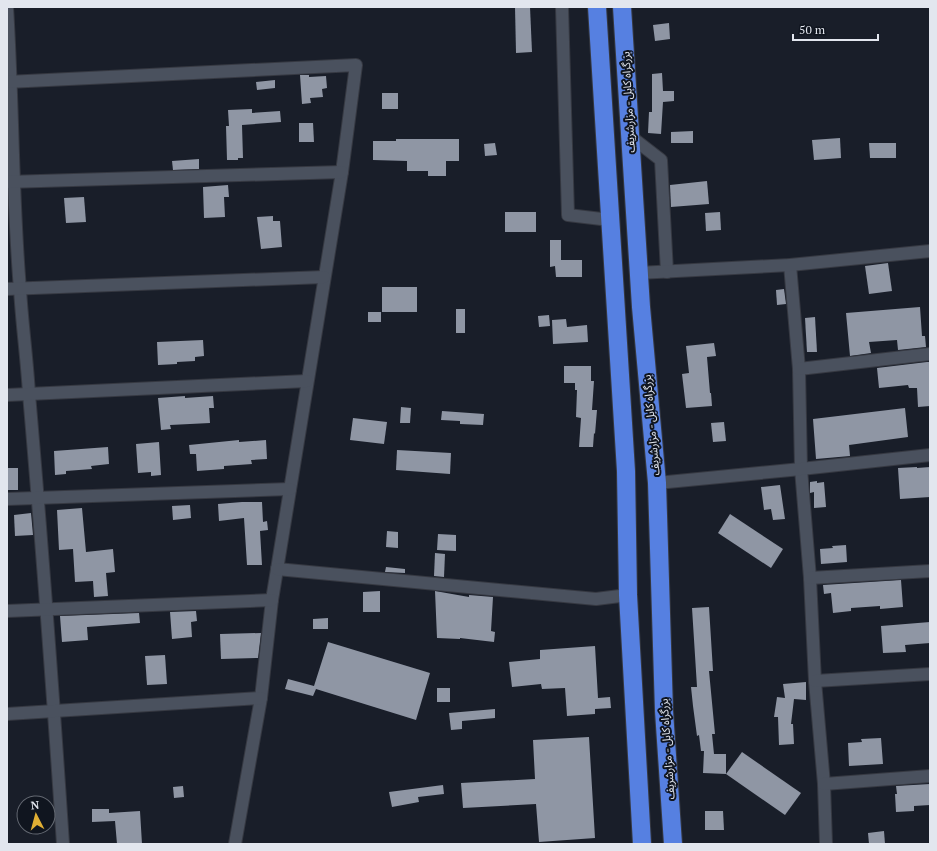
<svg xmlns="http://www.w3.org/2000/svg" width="937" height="851" viewBox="0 0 937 851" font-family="'PT Serif','Noto Sans Arabic',serif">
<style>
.building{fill:#8f96a4}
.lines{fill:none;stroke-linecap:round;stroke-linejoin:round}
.minor-casing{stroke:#363942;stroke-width:14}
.highway-casing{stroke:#363942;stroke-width:20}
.minor{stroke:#4a515e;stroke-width:12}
.highway{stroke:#5680e1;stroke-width:18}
.labels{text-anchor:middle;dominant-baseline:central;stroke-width:4;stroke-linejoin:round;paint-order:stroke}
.street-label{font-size:11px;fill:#e2e6ee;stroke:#10151f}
</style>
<rect width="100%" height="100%" fill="#191e29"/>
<g class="building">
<polygon points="515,7 530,7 532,52 516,53"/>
<polygon points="669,23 670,39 655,41 653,25"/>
<polygon points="662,73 663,91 674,91 674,101 663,102 661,134 648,133 649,112 652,112 652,74"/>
<polygon points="300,75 309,75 309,77 326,76 327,88 322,89 323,97 310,98 311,103 302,104"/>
<polygon points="275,80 275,88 257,90 256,82"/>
<rect x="382" y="93" width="16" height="16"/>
<polygon points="252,109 252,113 280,111 281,122 242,125 243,158 238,158 238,160 227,160 226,126 229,126 228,110"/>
<polygon points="299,123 313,123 314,142 299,142"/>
<polygon points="693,131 693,143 671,143 671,132"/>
<polygon points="840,138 841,158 814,160 812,140"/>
<polygon points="396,139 459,139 459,161 446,161 446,176 428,176 428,171 407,171 407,161 373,160 373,141 396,141"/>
<polygon points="495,143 497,155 485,156 484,144"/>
<polygon points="869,143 896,143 896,158 870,158"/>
<polygon points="199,159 199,169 173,170 172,161"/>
<polygon points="707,181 709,204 671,207 670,185"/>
<polygon points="228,185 229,197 224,197 225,217 204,218 203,187"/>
<polygon points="84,197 86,222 66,223 64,198"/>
<rect x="505" y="212" width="31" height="20"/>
<polygon points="720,212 721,230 706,231 705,213"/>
<polygon points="273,216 273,221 280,221 282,247 261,249 257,217"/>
<polygon points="550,240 561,240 561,260 582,260 582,277 556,277 555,266 550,267"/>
<polygon points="888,263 892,291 869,294 865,266"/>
<rect x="382" y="287" width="35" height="25"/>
<polygon points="784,289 786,304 777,305 776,290"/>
<polygon points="920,307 922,336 925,336 926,347 898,350 897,340 869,342 871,353 850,356 846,313"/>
<rect x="456" y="309" width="9" height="24"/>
<rect x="368" y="312" width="13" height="10"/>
<polygon points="549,315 550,326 539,327 538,316"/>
<polygon points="815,317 817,352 807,352 805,318"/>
<polygon points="566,319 567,327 587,325 588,342 553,344 552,320"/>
<polygon points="203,340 204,356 195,357 195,361 177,362 177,364 158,365 157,342"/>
<polygon points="714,343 716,356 707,357 710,393 711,393 712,406 686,408 682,374 689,373 686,346"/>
<polygon points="927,362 930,362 930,406 918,407 917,388 909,388 908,385 879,388 877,368"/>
<polygon points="564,366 591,366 591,381 594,381 592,410 597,410 595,434 594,433 593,447 579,447 581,418 576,417 577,390 575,390 575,383 564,383"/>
<polygon points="185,396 185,398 213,396 214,408 209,408 210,423 170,425 171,429 161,430 158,398"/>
<polygon points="401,407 411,408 410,423 400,423"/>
<polygon points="905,408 908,437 849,445 850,456 816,459 813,419"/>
<polygon points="442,411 484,414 483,425 460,424 460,421 441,420"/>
<polygon points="353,418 387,422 384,444 350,440"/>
<polygon points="724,422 726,441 713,442 711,423"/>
<polygon points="239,440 239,442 266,440 267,459 251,460 252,464 224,466 224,469 197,471 196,454 190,454 189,445"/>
<polygon points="159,442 161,475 151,476 151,472 138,473 136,444"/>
<polygon points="108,447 109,464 91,466 92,469 66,471 66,474 55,475 54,451"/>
<polygon points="397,450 451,453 450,474 396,470"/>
<polygon points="917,467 917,468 930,467 930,497 900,499 898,468"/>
<rect x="7" y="468" width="11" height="22"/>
<polygon points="817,481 817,483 824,482 826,507 814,508 814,492 810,493 810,482"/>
<polygon points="780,485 785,519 773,520 771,509 764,510 761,487"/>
<polygon points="242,502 262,502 263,522 267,521 268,530 260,531 262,565 247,565 244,518 219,521 218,504"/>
<polygon points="190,505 191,518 173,520 172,506"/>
<polygon points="82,508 86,552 113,549 115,572 106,573 108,596 94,597 93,581 75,582 73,549 59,550 57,510"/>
<polygon points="31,513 33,535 15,536 14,515"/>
<polygon points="730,514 783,549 771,568 718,533"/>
<polygon points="387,531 398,532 398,548 386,547"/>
<polygon points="438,534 456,535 456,551 437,550"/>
<polygon points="846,545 847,562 821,564 820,549 833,548 832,546"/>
<polygon points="435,553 445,554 444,577 434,576"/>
<polygon points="386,567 405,569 405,573 385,572"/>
<polygon points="901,580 903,607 880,609 880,606 851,608 851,611 833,613 831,593 824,594 823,585"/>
<polygon points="380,591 380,612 363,612 363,592"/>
<polygon points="435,591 469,597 469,595 493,597 491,631 495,632 494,642 460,638 460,639 437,638"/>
<polygon points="709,607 713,671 709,671 715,734 712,734 714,754 726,754 726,774 703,773 704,751 701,751 699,735 697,736 693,706 691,687 697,687 692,608"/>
<polygon points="196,611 197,621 191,622 192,637 172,639 170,612"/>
<polygon points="139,613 140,623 87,627 88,640 62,642 60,616"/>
<polygon points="328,618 328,629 313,629 313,619"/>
<polygon points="930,622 930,643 905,645 906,652 883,653 881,626"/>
<polygon points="261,633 258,658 221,659 220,634"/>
<polygon points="328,642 430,673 416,720 316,689 313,696 285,689 288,679 314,686"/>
<polygon points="595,646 598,698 610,697 611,708 595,709 595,714 567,716 565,688 542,689 541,684 512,687 509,662 540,659 540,650"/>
<polygon points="165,655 167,684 147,685 145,656"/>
<polygon points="806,682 806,700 794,699 791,724 793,724 794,744 779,745 778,717 774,717 777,697 785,698 783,684"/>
<rect x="437" y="688" width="13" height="14"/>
<polygon points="495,709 495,718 462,721 462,729 451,730 449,713"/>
<polygon points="589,737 595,838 539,842 536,804 463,808 461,783 535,779 533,740"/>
<polygon points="881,738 883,764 849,766 848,743 862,742 861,739"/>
<polygon points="742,752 801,793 785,815 726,774"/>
<polygon points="930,784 930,805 914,806 914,811 896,812 895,794 897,794 896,786"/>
<polygon points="443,785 444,794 418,797 419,802 392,807 389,792"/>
<polygon points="183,786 184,797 174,798 173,787"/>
<polygon points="92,809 109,809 109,813 140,811 142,844 117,844 115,821 92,822"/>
<polygon points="705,811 723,811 724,830 705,830"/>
<polygon points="884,831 885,844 869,844 868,833"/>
</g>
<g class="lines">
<g class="minor-casing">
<g id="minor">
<path d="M 7,7 C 13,101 12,195 20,289 C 22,324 27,359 29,394 C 42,544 53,694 63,844"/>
<polyline points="562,7 568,215 610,220"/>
<polyline points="7,82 356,65 342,172 272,600 261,698 235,844"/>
<polyline points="630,136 661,160 667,272"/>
<polyline points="7,182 342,172"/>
<polyline points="790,265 799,369 801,469 810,578 815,681 824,784 826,844"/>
<polyline points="638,273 790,265 930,251"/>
<polyline points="7,289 324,277"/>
<polyline points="799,369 930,354"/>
<polyline points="7,395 307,381"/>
<polyline points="657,483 801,469 930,455"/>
<polyline points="7,499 290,489"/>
<polyline points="277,569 596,599 628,595"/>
<polyline points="810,578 930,571"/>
<polyline points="7,611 272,600"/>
<polyline points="815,681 930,674"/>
<polyline points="7,714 261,698"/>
<polyline points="824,784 930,776"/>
</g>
</g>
<g class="highway-casing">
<g id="highway">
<polyline points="597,7 626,471 628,595 642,844"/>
<polyline points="622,7 641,307 657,483 664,711 673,844"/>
</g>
</g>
<use href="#minor" class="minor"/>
<use href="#highway" class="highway"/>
</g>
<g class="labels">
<g class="street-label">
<text transform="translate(628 102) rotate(-93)">بزرگراه کابل - مزارشریف</text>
<text transform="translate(651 425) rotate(-95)">بزرگراه کابل - مزارشریف</text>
<text transform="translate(667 749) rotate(-94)">بزرگراه کابل - مزارشریف</text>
</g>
</g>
<rect width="937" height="851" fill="none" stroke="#e2e6ee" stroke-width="16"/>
<g transform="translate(36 815) rotate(354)"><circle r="19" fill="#10151f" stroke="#646972"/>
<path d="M0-3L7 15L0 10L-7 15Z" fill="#e1af34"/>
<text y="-6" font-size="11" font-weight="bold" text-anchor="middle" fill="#e2e6ee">N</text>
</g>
<path d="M793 34v6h85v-6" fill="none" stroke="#e2e6ee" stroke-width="2"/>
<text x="799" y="34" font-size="12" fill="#e2e6ee" stroke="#10151f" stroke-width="3" paint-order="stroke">50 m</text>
</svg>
